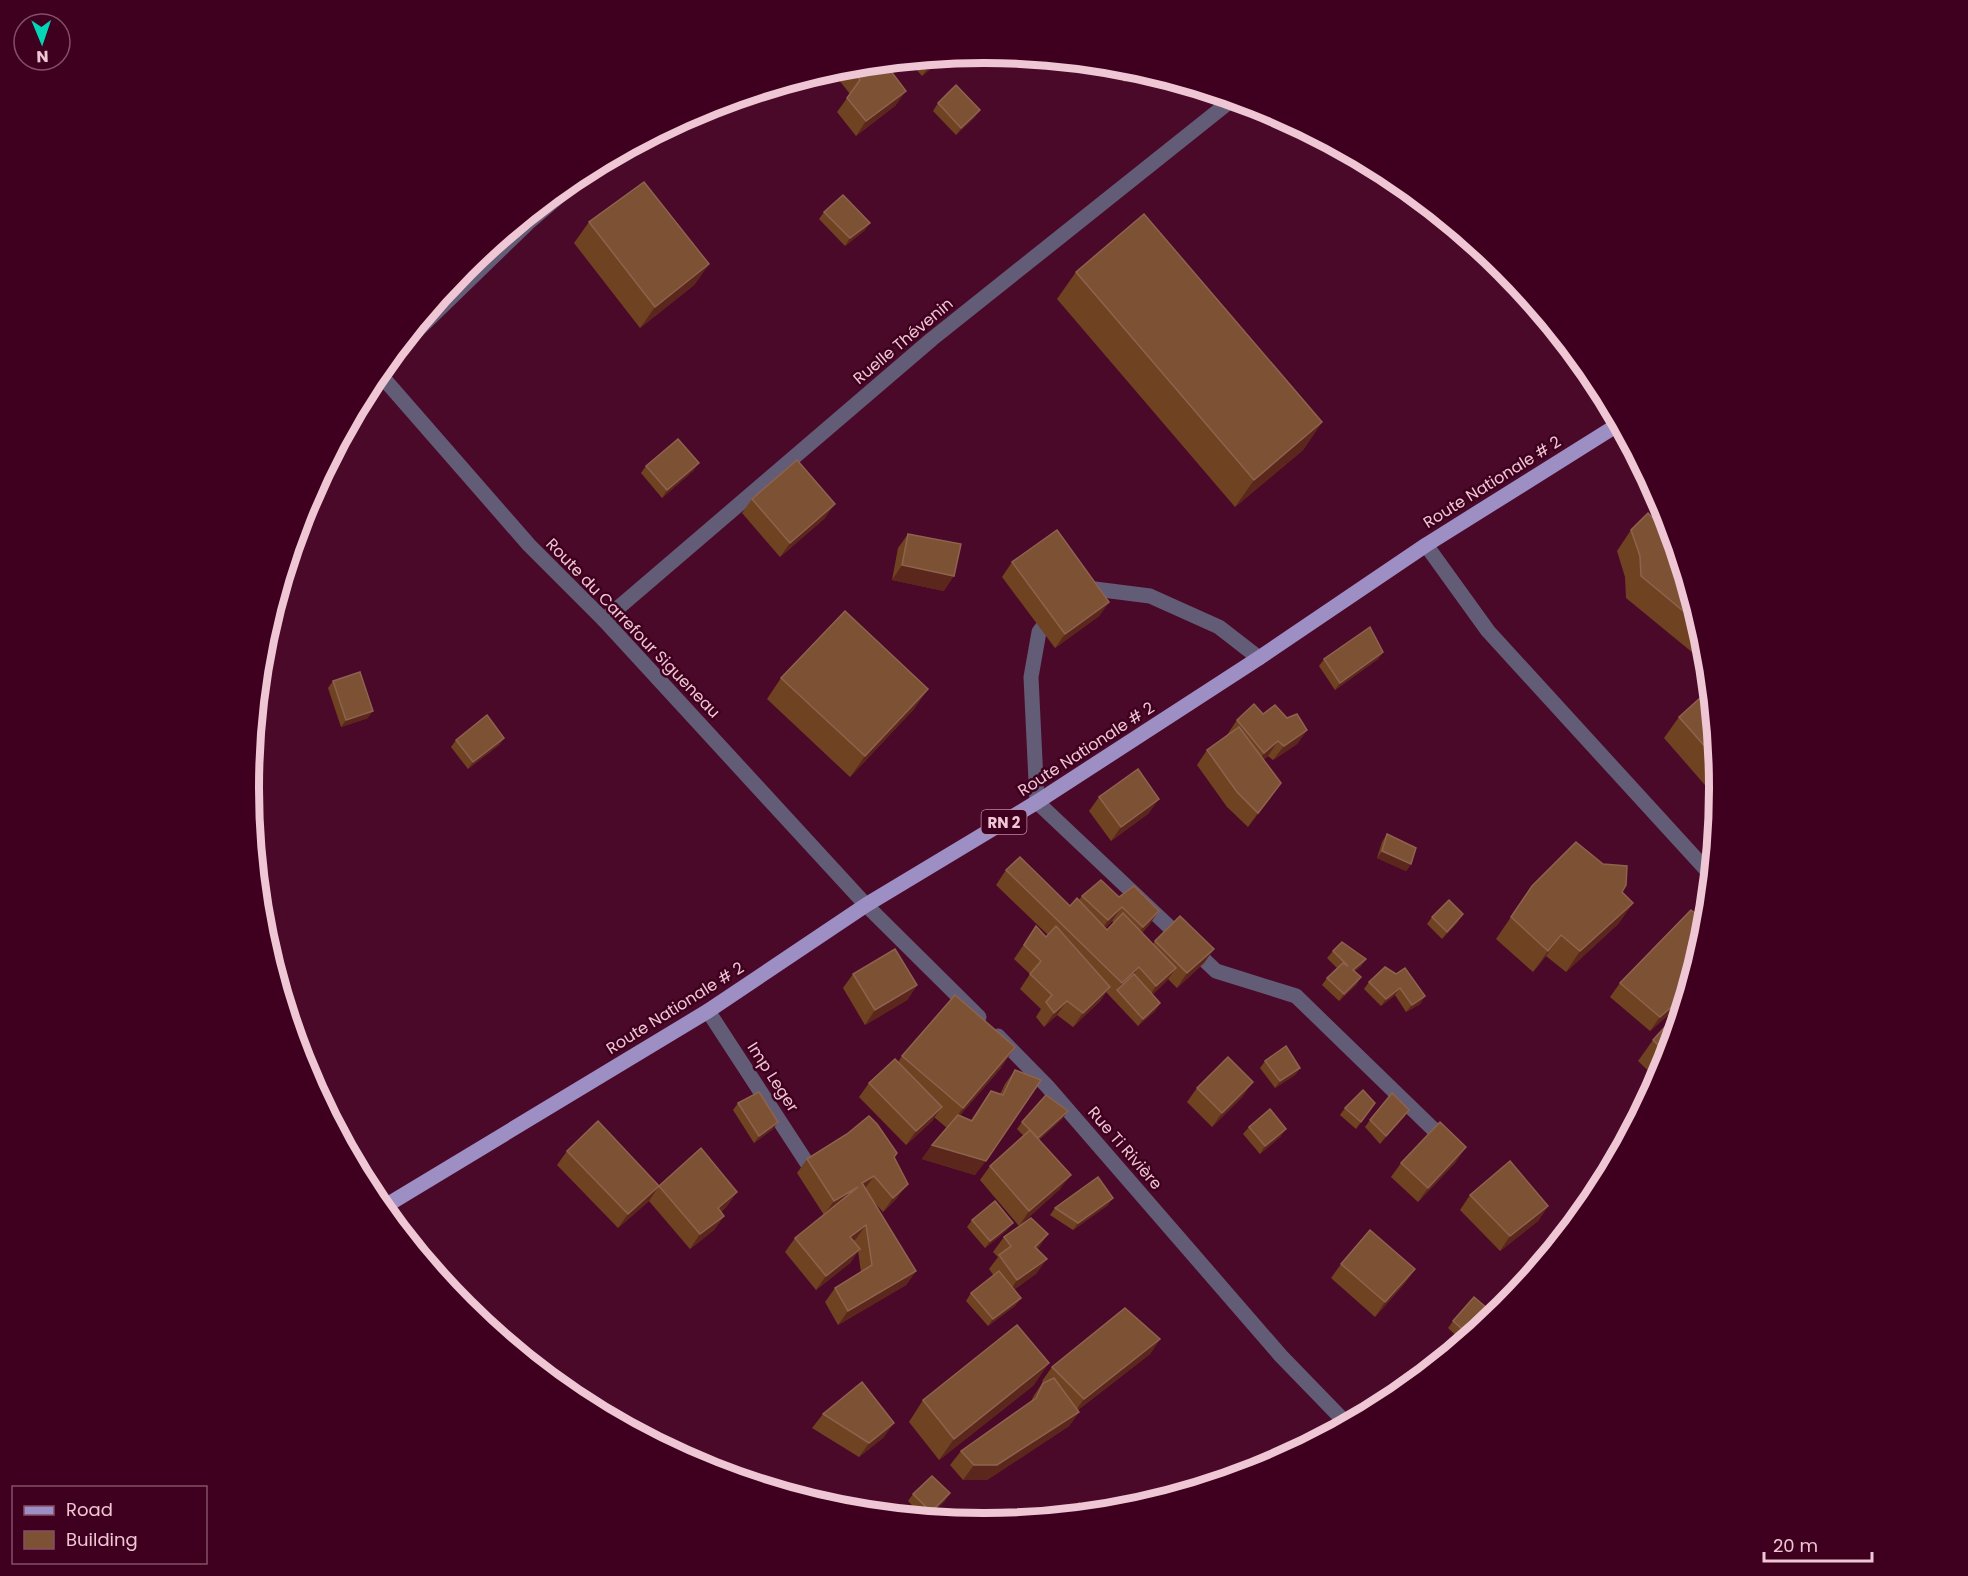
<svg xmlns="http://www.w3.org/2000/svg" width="1968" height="1576" viewBox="0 0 1968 1576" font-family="Poppins,sans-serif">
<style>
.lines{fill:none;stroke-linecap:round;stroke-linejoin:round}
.lane{stroke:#635c76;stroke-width:15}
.street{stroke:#635c76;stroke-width:15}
.primary{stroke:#9d8ec4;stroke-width:15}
.wall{fill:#6f4321;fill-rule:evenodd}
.shaded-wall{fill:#5b261c}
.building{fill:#7c5134;stroke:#8e634d;stroke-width:1.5}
.labels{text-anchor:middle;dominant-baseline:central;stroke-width:5;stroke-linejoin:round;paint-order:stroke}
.shield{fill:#3f001f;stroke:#ba8b9d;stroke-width:1.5}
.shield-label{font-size:15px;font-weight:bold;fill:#efc6d3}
.street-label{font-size:16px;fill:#efc6d3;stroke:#3f001f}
.rim{fill:none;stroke:#efc6d3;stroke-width:8}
</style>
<rect width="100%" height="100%" fill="#4b0929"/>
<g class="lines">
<g class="lane">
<polyline points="1083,594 1095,589 1150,596 1219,627 1259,658"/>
<polyline points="1053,613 1039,632 1031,677 1037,802 1216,971 1296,996 1432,1128 1445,1137"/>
</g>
<g class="street">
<polyline points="395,352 529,222 594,166"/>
<polyline points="378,372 529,545 604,620 866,905 979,1017"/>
<polyline points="1426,545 1488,631 1711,875"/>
<polyline points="604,620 932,339 1233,99"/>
<polyline points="708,1011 807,1163"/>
<polyline points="998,1036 1047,1086 1281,1356 1347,1424"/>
</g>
<polyline class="primary" points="382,1208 708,1011 866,905 1037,802 1259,658 1426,545 1619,424"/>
</g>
<g class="wall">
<polygon points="946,56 922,76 908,60"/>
<polygon points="884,62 896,105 856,136 837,112 850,94 831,70 841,67"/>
<polygon points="1111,65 1128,67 1150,73 1124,82"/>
<polygon points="938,103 975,117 956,135 933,111"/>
<polygon points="824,212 865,230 845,246 819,219"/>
<polygon points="589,222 709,264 694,285 640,328 574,243"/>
<polygon points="1076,272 1322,422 1303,450 1235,507 1057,299"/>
<polygon points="646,466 694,470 662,498 641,473"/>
<polygon points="752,499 825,518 780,557 742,513"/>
<polygon points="1631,530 1675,544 1705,645 1707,659 1704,662 1626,598 1625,577 1617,551"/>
<polygon points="908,534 944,591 892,580 898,548"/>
<polygon points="1012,562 1109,602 1099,616 1055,648 1002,577"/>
<polygon points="1383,652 1378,659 1335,690 1319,666 1324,659"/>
<polygon points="781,678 928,689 913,710 850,777 767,699"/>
<polygon points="333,681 368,718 341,727 328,688"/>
<polygon points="1710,689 1719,788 1718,800 1664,738 1679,717"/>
<polygon points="1263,714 1287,718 1307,730 1297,744 1273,760 1268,756 1263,760 1281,783 1248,827 1227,807 1197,765 1207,750 1228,735 1227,735 1237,720"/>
<polygon points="504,738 499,745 468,769 451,747 456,740"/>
<polygon points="1099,797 1149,813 1111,841 1089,811"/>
<polygon points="1387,834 1411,864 1406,871 1377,858 1382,842"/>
<path d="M 1006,870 L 1070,906 L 1079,900 L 1082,896 L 1119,897 L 1159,911 L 1149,925 L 1142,933 L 1153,944 L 1155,941 L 1214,949 L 1204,963 L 1177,988 L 1168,979 L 1152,995 L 1160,1003 L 1155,1011 L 1138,1026 L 1106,992 L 1100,1001 L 1073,1027 L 1057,1015 L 1044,1027 L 1036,1017 L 1041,1009 L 1020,989 L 1030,974 L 1014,959 L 1036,926 L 1046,937 L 1048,935 L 996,885 ZM 1112,921 L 1114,923 L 1107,930 L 1105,928 Z"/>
<polygon points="1532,886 1622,892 1633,903 1618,924 1566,972 1546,956 1533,972 1496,939"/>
<polygon points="1699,916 1684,1001 1650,1031 1610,997 1620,983"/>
<polygon points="1432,917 1458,922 1442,939 1427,924"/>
<polygon points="1333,951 1366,959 1361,966 1354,972 1361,977 1356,985 1339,1001 1322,985 1327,978 1337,968 1327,958"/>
<polygon points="1385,967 1425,996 1420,1004 1406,1012 1395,995 1381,1006 1364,989 1369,982"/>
<polygon points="853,974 917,985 907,1000 865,1025 843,988"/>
<polygon points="1682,1008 1663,1070 1658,1080 1638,1061 1653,1040"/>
<polygon points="902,1056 1001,1068 960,1115 971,1120 991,1091 1000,1094 1005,1084 1015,1070 975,1175 922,1159 932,1145 947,1128 934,1117 932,1121 906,1145 859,1097 869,1083 898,1062"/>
<polygon points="1265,1061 1300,1068 1295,1075 1275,1088 1260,1068"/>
<polygon points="1197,1088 1243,1096 1212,1127 1187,1102"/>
<polygon points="738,1103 773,1129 754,1143 733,1110"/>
<polygon points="1345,1108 1370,1110 1356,1129 1340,1115"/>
<polygon points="1409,1110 1404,1117 1380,1144 1365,1127 1370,1120"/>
<polygon points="1063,1118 1039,1140 1060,1189 1019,1226 980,1180 990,1166 1024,1136 1017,1129 1022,1122"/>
<polygon points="1249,1127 1281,1136 1260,1154 1243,1134"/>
<polygon points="567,1151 659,1186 737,1192 726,1207 721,1212 724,1216 714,1230 690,1249 649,1201 618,1228 557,1165"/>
<polygon points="897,1153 894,1158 897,1198 883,1212 873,1201 916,1271 906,1285 838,1325 825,1302 835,1288 861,1272 858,1251 850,1263 816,1290 785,1252 795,1238 824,1215 797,1173 807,1159"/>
<polygon points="1456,1162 1418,1202 1391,1177 1401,1163"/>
<polygon points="1470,1195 1548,1206 1538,1221 1500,1251 1460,1210"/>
<polygon points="1108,1205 1073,1230 1050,1215 1055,1208"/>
<polygon points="972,1220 1007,1230 985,1248 967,1227"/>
<polygon points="1004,1237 1037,1249 1037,1273 1015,1289 1016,1305 988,1326 966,1301 971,1293 994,1276 989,1269 998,1257 993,1252"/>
<polygon points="1559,1241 1510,1300 1504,1295 1514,1281"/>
<polygon points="1341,1264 1415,1269 1405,1283 1375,1317 1331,1278"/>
<polygon points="1495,1315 1463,1342 1448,1328 1453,1321"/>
<polygon points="1160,1339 1150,1354 1078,1410 1079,1412 1069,1426 987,1480 963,1480 950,1465 961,1451 1031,1402 1033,1397 1043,1382 1042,1381 1052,1367"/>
<polygon points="1034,1385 939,1460 909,1422 923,1400"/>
<polygon points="823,1414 884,1437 859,1457 812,1428"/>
<polygon points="913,1494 945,1501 927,1518 924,1518 908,1501"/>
</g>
<g class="shaded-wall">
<polygon points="946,56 922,76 936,57"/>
<polygon points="1133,68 1150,73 1124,82"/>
<polygon points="906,91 896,105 856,136 866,121"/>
<polygon points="980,110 975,117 956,135 961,128"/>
<polygon points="870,223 865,230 845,246 850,238"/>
<polygon points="709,264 694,285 640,328 655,307"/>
<polygon points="1322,422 1303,450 1235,507 1254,480"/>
<polygon points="699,463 694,470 662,498 667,490"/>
<polygon points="835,504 825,518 780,557 790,543"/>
<polygon points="902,565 954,576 944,591 892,580"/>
<polygon points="1109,602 1099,616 1055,648 1065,634"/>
<polygon points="1383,652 1378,659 1335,690 1340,683"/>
<polygon points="928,689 913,710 850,777 865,756"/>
<polygon points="373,711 368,718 341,727 346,720"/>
<polygon points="1307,730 1297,744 1273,760 1284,746"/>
<polygon points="504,738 499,745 468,769 473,762"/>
<polygon points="1278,741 1268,756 1254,768 1264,753"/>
<polygon points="1281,783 1271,798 1248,827 1258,813"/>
<polygon points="1159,799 1149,813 1111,841 1121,827"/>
<polygon points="1382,851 1411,864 1406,871 1377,858"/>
<polygon points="1633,903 1618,924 1566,972 1580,951"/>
<polygon points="1122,907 1112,921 1098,935 1108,920"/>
<polygon points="1159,911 1149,925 1133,942 1143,927"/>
<polygon points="1463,914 1458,922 1442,939 1447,932"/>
<polygon points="1561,935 1546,956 1533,972 1548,951"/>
<polygon points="1214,949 1204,963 1177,988 1187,973"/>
<polygon points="1366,959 1361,966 1347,978 1353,970"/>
<polygon points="1139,967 1129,982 1117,990 1112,997 1122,983"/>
<polygon points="1176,968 1166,982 1146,1001 1156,986"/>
<polygon points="1361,977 1356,985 1339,1001 1344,994"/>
<polygon points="917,985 907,1000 865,1025 875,1010"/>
<polygon points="1110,987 1100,1001 1073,1027 1083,1013"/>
<polygon points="1400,988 1395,995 1381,1006 1386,999"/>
<polygon points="1686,994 1684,1001 1650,1031 1660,1017"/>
<polygon points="1425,996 1420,1004 1406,1012 1412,1005"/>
<polygon points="1067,1001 1057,1015 1044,1027 1054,1013"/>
<polygon points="1160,1003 1155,1011 1138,1026 1143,1019"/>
<polygon points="1015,1047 1001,1068 948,1129 963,1108"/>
<polygon points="1300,1068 1295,1075 1275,1088 1280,1081"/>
<polygon points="1253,1082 1243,1096 1212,1127 1222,1113"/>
<polygon points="942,1107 932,1121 906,1145 916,1131"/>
<polygon points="1409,1110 1404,1117 1380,1144 1386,1136"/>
<polygon points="1068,1111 1063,1118 1033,1145 1038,1138"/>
<polygon points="778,1122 773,1129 754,1143 759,1136"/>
<polygon points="1286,1129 1281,1136 1260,1154 1265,1146"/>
<polygon points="932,1145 986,1161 975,1175 922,1159"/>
<polygon points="1466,1147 1456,1162 1418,1202 1428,1188"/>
<polygon points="1071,1175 1060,1189 1019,1226 1029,1211"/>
<polygon points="874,1176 864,1190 862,1183"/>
<polygon points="908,1184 897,1198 883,1212 893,1198"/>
<polygon points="659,1186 649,1201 618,1228 628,1214"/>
<polygon points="858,1187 824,1215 834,1201"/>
<polygon points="737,1192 726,1207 708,1222 718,1208"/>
<polygon points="1113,1198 1108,1205 1073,1230 1078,1223"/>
<polygon points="1548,1206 1538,1221 1500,1251 1510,1236"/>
<polygon points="724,1216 714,1230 690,1249 700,1234"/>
<polygon points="1013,1223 1007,1230 985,1248 990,1241"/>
<polygon points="866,1225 856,1239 840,1252 850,1237"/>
<polygon points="1048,1234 1038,1249 1035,1247"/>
<polygon points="860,1249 850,1263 816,1290 826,1276"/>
<polygon points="1047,1259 1037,1273 1007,1295 1017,1280"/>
<polygon points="1415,1269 1405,1283 1375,1317 1385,1302"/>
<polygon points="916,1271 906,1285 838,1325 848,1311"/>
<polygon points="1021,1298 1016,1305 988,1326 993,1319"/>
<polygon points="1160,1339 1150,1354 1074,1413 1084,1399"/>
<polygon points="1049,1363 1034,1385 939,1460 954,1439"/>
<polygon points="1079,1412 1069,1426 987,1480 963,1480 974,1465"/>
<polygon points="894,1423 884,1437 859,1457 869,1443"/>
<polygon points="950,1493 945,1501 927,1518 931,1512"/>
</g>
<g class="building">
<polygon points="884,62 906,91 866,121 847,98 860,80 849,66"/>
<polygon points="956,85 980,110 961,128 938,103"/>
<polygon points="644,182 709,264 655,307 589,222"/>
<polygon points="843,195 870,223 850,238 824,212"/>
<polygon points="1144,214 1322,422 1254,480 1076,272"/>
<polygon points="678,439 699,463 667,490 646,466"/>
<polygon points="797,460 835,504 790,543 752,499"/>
<polygon points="1648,513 1675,544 1699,624 1641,576 1640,556 1631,530"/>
<polygon points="1057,530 1109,602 1065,634 1012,562"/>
<polygon points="908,534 961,544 954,576 902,565"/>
<polygon points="845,611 928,689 865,756 781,678"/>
<polygon points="1370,627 1383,652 1340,683 1324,659"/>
<polygon points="360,672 373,711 346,720 333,681"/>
<polygon points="1710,689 1717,760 1679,717"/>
<polygon points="1254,704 1263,714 1275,705 1287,718 1297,714 1307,730 1284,746 1278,741 1264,753 1237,720"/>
<polygon points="487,715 504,738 473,762 456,740"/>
<polygon points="1239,727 1281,783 1258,813 1237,792 1207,750"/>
<polygon points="1138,769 1159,799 1121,827 1099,797"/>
<polygon points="1387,834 1416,848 1411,864 1382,851"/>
<polygon points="1576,842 1603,864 1627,866 1626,885 1622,892 1633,903 1580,951 1561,935 1548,951 1511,917 1532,886"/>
<polygon points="1020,857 1070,906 1077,898 1107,930 1123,913 1176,968 1156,986 1139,967 1122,983 1006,870"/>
<polygon points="1101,880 1119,897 1134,886 1159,911 1143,927 1122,907 1108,920 1082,896"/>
<polygon points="1449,900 1463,914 1447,932 1432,917"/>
<polygon points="1691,910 1699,916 1707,918 1705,932 1686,994 1660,1017 1620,983"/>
<polygon points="1180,916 1214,949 1187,973 1155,941"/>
<polygon points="1036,926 1046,937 1056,926 1110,987 1083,1013 1067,1001 1054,1013 1046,1002 1052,995 1030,974 1041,961 1024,945"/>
<polygon points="1342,942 1366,959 1353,970 1361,977 1344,994 1327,978 1343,963 1348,966 1333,951"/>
<polygon points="895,949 917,985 875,1010 853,974"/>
<polygon points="1385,967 1396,974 1405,968 1425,996 1412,1005 1400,988 1386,999 1369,982"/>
<polygon points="1134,974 1160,1003 1143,1019 1117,990"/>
<polygon points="955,995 1015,1047 963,1108 902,1056"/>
<polygon points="1682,1008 1668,1055 1653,1040"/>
<polygon points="1286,1046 1300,1068 1280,1081 1265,1061"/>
<polygon points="1228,1057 1253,1082 1222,1113 1197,1088"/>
<polygon points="301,1059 312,1076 309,1078 304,1069"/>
<polygon points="895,1059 942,1107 916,1131 869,1083"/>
<polygon points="1015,1070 1041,1080 986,1161 932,1145 958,1115 972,1121 991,1091 1003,1095"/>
<polygon points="1363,1090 1375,1103 1361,1122 1345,1108"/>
<polygon points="759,1092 778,1122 759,1136 738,1103"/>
<polygon points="1392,1093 1409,1110 1386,1136 1370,1120"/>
<polygon points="1046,1095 1068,1111 1038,1138 1022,1122"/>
<polygon points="1270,1109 1286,1129 1265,1146 1249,1127"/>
<polygon points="869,1116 877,1124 897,1153 894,1157 908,1184 893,1198 874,1176 862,1183 916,1271 848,1311 835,1288 872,1265 866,1225 850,1237 860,1249 826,1276 795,1238 858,1187 834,1201 807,1159 847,1134"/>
<polygon points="598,1121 659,1186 701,1148 737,1192 718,1208 724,1216 700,1234 659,1186 628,1214 567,1151"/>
<polygon points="1440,1122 1466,1147 1428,1188 1401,1163"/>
<polygon points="1030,1130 1071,1175 1029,1211 990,1166"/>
<polygon points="1510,1161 1548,1206 1510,1236 1470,1195"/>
<polygon points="1098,1177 1113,1198 1078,1223 1055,1208"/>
<polygon points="995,1201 1013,1223 990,1241 972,1220"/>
<polygon points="1031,1218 1048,1234 1035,1247 1047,1259 1017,1280 999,1255 1011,1246 1004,1237"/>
<polygon points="1370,1230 1415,1269 1385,1302 1341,1264"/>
<polygon points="1552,1235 1559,1241 1521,1287 1514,1281"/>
<polygon points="999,1271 1021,1298 993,1319 971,1293"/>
<polygon points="1474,1297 1495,1315 1470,1336 1453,1321"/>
<polygon points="1125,1308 1160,1339 1084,1399 1052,1367"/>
<polygon points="1017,1325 1049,1363 954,1439 923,1400"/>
<polygon points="1054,1378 1079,1412 997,1465 974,1465 961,1451 1036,1398 1043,1383"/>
<polygon points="862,1382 894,1423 869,1443 823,1414"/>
<polygon points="932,1476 950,1493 931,1512 913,1494"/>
<polygon points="1079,1503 1087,1513 1061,1516"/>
</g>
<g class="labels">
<rect class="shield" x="981.5" y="810" width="45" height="24" rx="4.5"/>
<g class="shield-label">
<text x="1004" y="822">RN 2</text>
</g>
<g class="street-label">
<text transform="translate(903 341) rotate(-40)">Ruelle Thévenin</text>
<text transform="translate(1492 482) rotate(-32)">Route Nationale # 2</text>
<text transform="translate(633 628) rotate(46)">Route du Carrefour Sigueneau</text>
<text transform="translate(1086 749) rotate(-33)">Route Nationale # 2</text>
<text transform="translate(675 1008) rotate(-32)">Route Nationale # 2</text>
<text transform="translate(773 1077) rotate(57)">Imp Leger</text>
<text transform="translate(1125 1148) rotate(49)">Rue Ti Rivière</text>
</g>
</g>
<path d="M0 0H1968V1576H0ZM259 788a725 725 0 1 1 1450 0a725 725 0 1 1-1450 0Z" fill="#3f001f" fill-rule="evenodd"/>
<path class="rim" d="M259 788a725 725 0 1 1 1450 0a725 725 0 1 1-1450 0Z"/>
<rect x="12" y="1486" width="195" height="78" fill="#3f001f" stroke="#854f67" stroke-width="1.5"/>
<rect x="24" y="1506" width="30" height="9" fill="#9d8ec4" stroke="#854f67" stroke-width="1.5"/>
<text x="66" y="1516" font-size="18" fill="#efc6d3">Road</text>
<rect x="24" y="1531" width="30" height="18" fill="#7c5134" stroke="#854f67" stroke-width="1.5"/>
<text x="66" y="1546" font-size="18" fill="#efc6d3">Building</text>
<g transform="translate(42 42) rotate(178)"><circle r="28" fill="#3f001f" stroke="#854f67" stroke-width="1.5"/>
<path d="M0-4.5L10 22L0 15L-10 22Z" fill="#04d5b6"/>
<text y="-9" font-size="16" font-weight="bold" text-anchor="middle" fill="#efc6d3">N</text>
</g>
<path d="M1764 1552v9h108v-9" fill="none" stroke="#efc6d3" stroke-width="3"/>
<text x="1773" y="1552" font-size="18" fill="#efc6d3" stroke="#3f001f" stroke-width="4.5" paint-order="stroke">20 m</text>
</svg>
